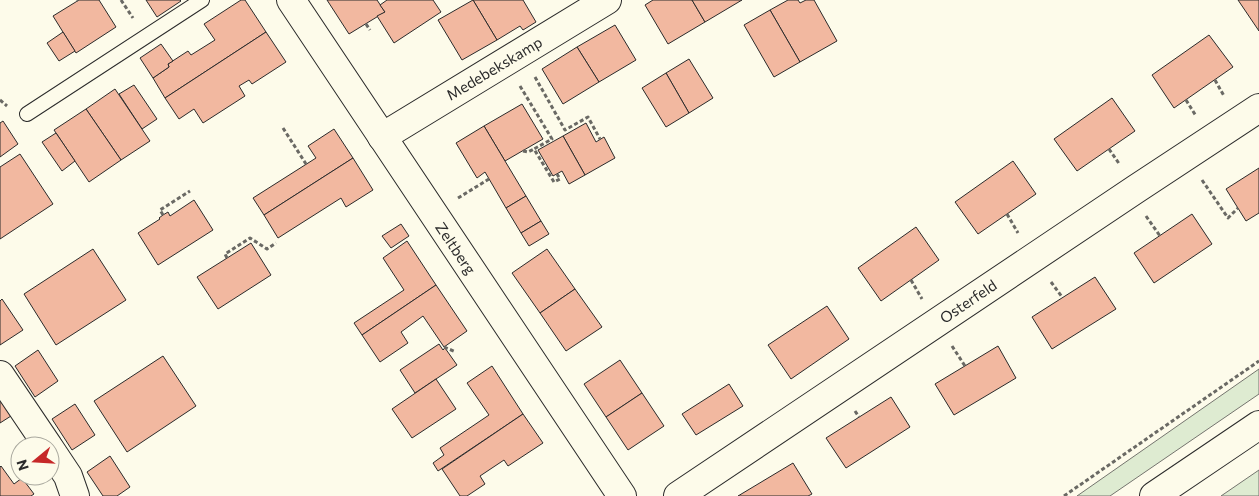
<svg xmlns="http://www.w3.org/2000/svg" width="1259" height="496" viewBox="0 0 1259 496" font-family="Commissioner,sans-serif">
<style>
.green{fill:#deebd1;stroke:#74746e}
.building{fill:#f2b8a0;stroke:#2b2b2b}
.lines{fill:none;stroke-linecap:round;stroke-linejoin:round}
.service-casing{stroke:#2b2b2b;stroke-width:16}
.minor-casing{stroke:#2b2b2b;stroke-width:30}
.secondary-casing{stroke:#2b2b2b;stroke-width:30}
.path{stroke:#6a6964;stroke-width:3;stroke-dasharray:4 2.5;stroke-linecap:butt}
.service{stroke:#fdfbea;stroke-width:14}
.minor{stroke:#fdfbea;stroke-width:28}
.secondary{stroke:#fdfbea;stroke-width:28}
.labels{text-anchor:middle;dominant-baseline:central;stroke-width:4;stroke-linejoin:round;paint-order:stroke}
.street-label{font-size:15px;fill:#2b2b2b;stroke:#fdfbea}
</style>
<rect width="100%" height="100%" fill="#fdfbea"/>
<g class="green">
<polygon points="1259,369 1259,394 1110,496 1077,496"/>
<polygon points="1259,470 1259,496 1221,496"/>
</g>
<g class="building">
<polygon points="79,0 99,0 116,27 76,53 53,16"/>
<polygon points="146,0 180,0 181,1 157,17"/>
<polygon points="241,0 245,0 266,32 165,98 153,78 169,67 168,64 188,51 191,55 215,40 204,24"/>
<polygon points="327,0 377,0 385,12 349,34"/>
<polygon points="387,0 433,0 441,12 394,43 377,16 385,12 380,5"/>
<polygon points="473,0 523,0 536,22 523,30 520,26 497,40"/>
<polygon points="473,0 497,40 462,60 438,20"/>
<polygon points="653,0 692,0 705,22 668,44 645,5"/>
<polygon points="692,0 742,0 705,22"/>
<polygon points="788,0 798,0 800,3 806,0 814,0 837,41 800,62 770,10"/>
<polygon points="1238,0 1259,0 1259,31"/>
<polygon points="770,10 800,62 774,77 744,25"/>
<polygon points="615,25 636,60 599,82 577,47"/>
<polygon points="63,32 75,51 59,61 47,43"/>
<polygon points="266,32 286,62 252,84 249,80 239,86 245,96 203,123 194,109 179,119 165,98"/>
<polygon points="1209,35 1233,67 1174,108 1152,75"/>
<polygon points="161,44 173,61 168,64 169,67 153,78 140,58"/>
<polygon points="577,47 599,82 563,104 542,69"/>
<polygon points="689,59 713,98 689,113 666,73"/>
<polygon points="666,73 689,113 666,127 642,88"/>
<polygon points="134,85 157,119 142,129 119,94"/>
<polygon points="115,89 150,141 121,160 86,109"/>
<polygon points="1112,98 1135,131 1077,171 1054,139"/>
<polygon points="522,104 543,139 505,161 484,126"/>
<polygon points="86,109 121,160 89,182 54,130"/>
<polygon points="3,121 18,144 0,157 0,123"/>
<polygon points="586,123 596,142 604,137 615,158 585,175 563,136"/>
<polygon points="484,126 526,196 506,208 485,172 477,178 456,143"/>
<polygon points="334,129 353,158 264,215 253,198 316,158 308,146"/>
<polygon points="56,133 75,161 62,171 42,142"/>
<polygon points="563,136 585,175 569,184 562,171 553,176 538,150"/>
<polygon points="20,154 53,204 0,239 0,167"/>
<polygon points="353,158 373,190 346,207 341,198 278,238 264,215"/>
<polygon points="1013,161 1036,194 978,234 955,202"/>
<polygon points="1259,168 1259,213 1246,221 1226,189"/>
<polygon points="526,196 541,221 521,233 506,208"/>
<polygon points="194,200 213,230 158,265 138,233 160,219 159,218 163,215 168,212 170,216"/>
<polygon points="1192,214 1212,244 1154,283 1134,253"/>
<polygon points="541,221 549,234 529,246 521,233"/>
<polygon points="401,224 409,236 391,248 382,236"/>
<polygon points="916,227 939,260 881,301 858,268"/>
<polygon points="407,241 436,285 362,335 354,323 404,290 383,258"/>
<polygon points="251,243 271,275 218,309 197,277"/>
<polygon points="93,249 126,300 56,345 24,294"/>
<polygon points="547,249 575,289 540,313 512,273"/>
<polygon points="1095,277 1116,309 1052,349 1032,317"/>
<polygon points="436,285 467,331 444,347 423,316 401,332 408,343 380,362 362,335"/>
<polygon points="575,289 602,327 566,351 540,313"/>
<polygon points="2,299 23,330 0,345 0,301"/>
<polygon points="827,306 849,339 791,379 768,345"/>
<polygon points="439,344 443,350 445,348 457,365 415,393 400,370"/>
<polygon points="998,346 1016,378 954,415 935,384"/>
<polygon points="38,350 58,381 35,397 15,366"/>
<polygon points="163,356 196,406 127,452 94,401"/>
<polygon points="620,360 642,393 606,417 584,384"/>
<polygon points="492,366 523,414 438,471 433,463 444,455 440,448 489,415 467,383"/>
<polygon points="436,379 456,409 412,438 392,409"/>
<polygon points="729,384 743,406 696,435 682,414"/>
<polygon points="642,393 664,426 628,450 606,417"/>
<polygon points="891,397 910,427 846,468 826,438"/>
<polygon points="0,400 11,416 0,423"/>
<polygon points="75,404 95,435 72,450 52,419"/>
<polygon points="523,414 543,443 508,466 504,460 480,476 485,484 467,496 460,496 442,469"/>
<polygon points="110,456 130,487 117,496 103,496 87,472"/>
<polygon points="793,463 812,494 808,496 738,496"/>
<polygon points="1,466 14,484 22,478 34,494 31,496 0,496 0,467"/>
</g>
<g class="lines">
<g class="service-casing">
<polyline id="service" points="27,114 202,0"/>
</g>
<g class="minor-casing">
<g id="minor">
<polyline points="291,0 622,496"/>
<polyline points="382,137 607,0"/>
<polyline points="0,375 48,446"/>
<polyline points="50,449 68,476 75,496"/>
<polyline points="678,496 1136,189 1259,108"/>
</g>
</g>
<g class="secondary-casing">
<polyline id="secondary" points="1154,496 1259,425"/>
</g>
<g class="path">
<polyline points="77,0 78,1"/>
<polyline points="121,0 133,18"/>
<polyline points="366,24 370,30"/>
<polyline points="535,77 565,130 588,117 600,139"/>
<polyline points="1215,80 1224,96"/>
<polyline points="520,86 552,139 534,149 554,182 560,179 557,174"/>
<polyline points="0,100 7,106"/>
<polyline points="1186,100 1196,116"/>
<polyline points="283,128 306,164"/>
<polyline points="1109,149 1120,165"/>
<polyline points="523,151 528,152 534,149"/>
<polyline points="1202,180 1228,218 1238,208"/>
<polyline points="458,198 489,179"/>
<polyline points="1007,214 1018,233"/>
<polyline points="163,215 160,210 190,191"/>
<polyline points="1146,216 1160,236"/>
<polyline points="227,258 225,254 250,238 267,249 276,243"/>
<polyline points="911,280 922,299"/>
<polyline points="1051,282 1062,297"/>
<polyline points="952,346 965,366"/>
<polyline points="444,347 456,352"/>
<polyline points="855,411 859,417"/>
<polyline points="1064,496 1259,361"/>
</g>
<use href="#service" class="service"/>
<use href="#minor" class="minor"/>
<use href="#secondary" class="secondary"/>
</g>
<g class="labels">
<g class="street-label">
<text transform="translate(494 68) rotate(-31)">Medebekskamp</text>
<text transform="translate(456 248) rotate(56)">Zeltberg</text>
<text transform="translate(968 301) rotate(-34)">Osterfeld</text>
</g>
</g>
<g transform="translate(35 461) rotate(252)"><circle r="24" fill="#fdfbea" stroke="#a9a89e"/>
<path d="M0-4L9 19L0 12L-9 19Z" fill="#c62828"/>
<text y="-8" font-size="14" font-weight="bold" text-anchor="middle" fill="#2b2b2b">N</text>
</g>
</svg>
